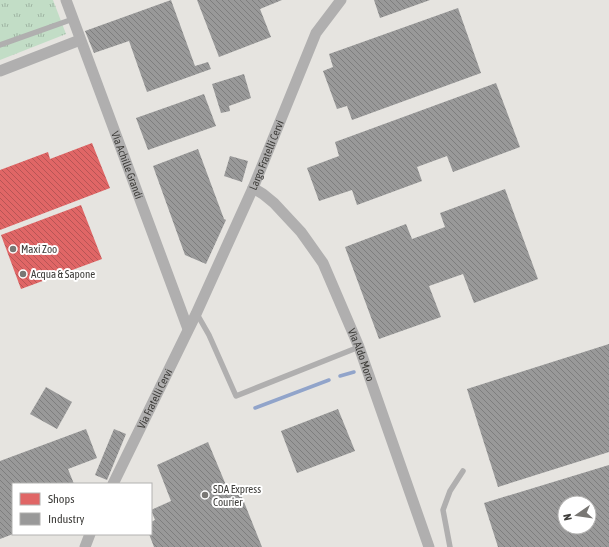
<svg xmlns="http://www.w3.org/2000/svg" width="609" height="547" viewBox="0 0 609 547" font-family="'Asap Condensed',sans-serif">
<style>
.grass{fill:url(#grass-tufts)}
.shops{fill:url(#shops-back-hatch)}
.industry{fill:url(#industry-back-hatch);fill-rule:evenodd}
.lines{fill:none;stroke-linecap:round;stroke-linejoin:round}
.stream{stroke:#91a4ca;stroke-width:3.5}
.service{stroke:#b0afaf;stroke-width:5.5}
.minor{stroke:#b0afaf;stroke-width:11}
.poi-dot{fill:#797774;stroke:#fff;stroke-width:1.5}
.labels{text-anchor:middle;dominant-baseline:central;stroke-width:4;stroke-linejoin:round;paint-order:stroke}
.street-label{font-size:11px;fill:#3e3d3a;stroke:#fff}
.poi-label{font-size:11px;fill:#3e3d3a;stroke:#fff;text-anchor:start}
</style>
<defs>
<pattern id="grass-tufts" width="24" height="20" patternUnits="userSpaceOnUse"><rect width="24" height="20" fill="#c2ddc6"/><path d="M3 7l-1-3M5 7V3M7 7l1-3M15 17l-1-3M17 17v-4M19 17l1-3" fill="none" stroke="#9fb4a2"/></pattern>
<pattern id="shops-back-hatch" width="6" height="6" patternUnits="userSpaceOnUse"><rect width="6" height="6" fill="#e06666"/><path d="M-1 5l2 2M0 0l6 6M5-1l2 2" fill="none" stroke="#b75555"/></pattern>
<pattern id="industry-back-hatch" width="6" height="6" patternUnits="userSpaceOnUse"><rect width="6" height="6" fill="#999"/><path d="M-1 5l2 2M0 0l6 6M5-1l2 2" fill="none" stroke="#7e7e7e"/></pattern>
</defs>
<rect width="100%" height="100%" fill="#e6e4e0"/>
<polygon class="grass" points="0,0 53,0 66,34 0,60"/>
<g class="shops">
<polygon points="92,143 110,188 0,230 0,170 48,152 50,159"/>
<polygon points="81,205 102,259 21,289 1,235"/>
</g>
<g class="industry">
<polygon points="171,0 195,66 208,62 211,69 147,92 129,41 94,53 85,31"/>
<polygon points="197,0 282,0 260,9 271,37 219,57"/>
<polygon points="374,0 430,0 380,18"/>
<polygon points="458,8 481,73 352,120 347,106 337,109 323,71 333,67 329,54"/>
<polygon points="244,74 251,98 229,106 230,111 221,113 212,84"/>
<polygon points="496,83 520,147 453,172 447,156 417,167 422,181 357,205 352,190 319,201 307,168 339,156 335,142"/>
<polygon points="204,94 216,126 148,150 136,118"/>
<polygon points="198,149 224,219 226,220 206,264 185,255 153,166"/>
<polygon points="230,156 248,161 242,182 224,176"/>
<polygon points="505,189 538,279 474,303 463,274 429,286 441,317 379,339 345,247 406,224 412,239 445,227 440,213"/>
<polygon points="609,344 609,452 498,487 467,389"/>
<polygon points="46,387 72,402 57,429 30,414"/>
<polygon points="338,409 355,451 297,473 281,431"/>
<polygon points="86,429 97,458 68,469 74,484 13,484 13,534 0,539 0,461"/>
<polygon points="114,429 126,434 107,480 95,475"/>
<polygon points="208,442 228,490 238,487 262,547 154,547 149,534 151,534 151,522 155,520 151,510 171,501 157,465"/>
<path d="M 609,465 L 609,547 L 498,547 L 484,503 ZM 565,503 L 589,503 L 589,527 L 565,527 Z"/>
</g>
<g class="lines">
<g class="stream">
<polyline points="340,376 354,372"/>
<polyline points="255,408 329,380"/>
</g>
<g class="service">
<polyline points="0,45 73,19"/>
<polyline points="197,314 209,335 236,396 359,347"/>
<polyline points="450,547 443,510 450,491 463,471"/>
</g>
<g class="minor">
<path id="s1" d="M 66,0 L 188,329"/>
<polyline points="0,71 80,40"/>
<path id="s2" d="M 253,188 L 263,194 L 274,203 L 301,232 L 323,263 L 359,347 L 429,547"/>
<path id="s3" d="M 113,484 L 196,314 L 253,188 L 316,33 L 341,0"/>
<polyline points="85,547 90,534"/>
</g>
</g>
<g class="poi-dot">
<circle cx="13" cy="249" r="4"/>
<circle cx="23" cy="274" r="4"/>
<circle cx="205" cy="495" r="4"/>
</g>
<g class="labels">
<g class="street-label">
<text stroke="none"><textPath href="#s3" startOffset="363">Largo Fratelli Cervi</textPath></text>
<text stroke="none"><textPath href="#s1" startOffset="176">Via Achille Grandi</textPath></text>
<text stroke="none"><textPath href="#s2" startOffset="203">Via Aldo Moro</textPath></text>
<text stroke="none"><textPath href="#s3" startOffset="95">Via Fratelli Cervi</textPath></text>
</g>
<g class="poi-label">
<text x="21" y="249">Maxi Zoo</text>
<text x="31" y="274">Acqua &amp; Sapone</text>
<text x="213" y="489">SDA Express<tspan x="213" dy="13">Courier</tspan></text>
</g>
</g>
<rect x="12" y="483" width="140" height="52" fill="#ffffff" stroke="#b2b1b0"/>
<rect x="20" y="493" width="20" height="12" fill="#e06666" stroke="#b2b1b0"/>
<text x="48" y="503" font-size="12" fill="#3e3d3a">Shops</text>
<rect x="20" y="513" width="20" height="12" fill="#999999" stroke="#b2b1b0"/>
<text x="48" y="523" font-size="12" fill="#3e3d3a">Industry</text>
<g transform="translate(577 515) rotate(257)"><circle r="19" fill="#ffffff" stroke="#b2b1b0"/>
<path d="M0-3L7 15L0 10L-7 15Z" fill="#797774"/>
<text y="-6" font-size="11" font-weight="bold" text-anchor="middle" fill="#3e3d3a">N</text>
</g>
</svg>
